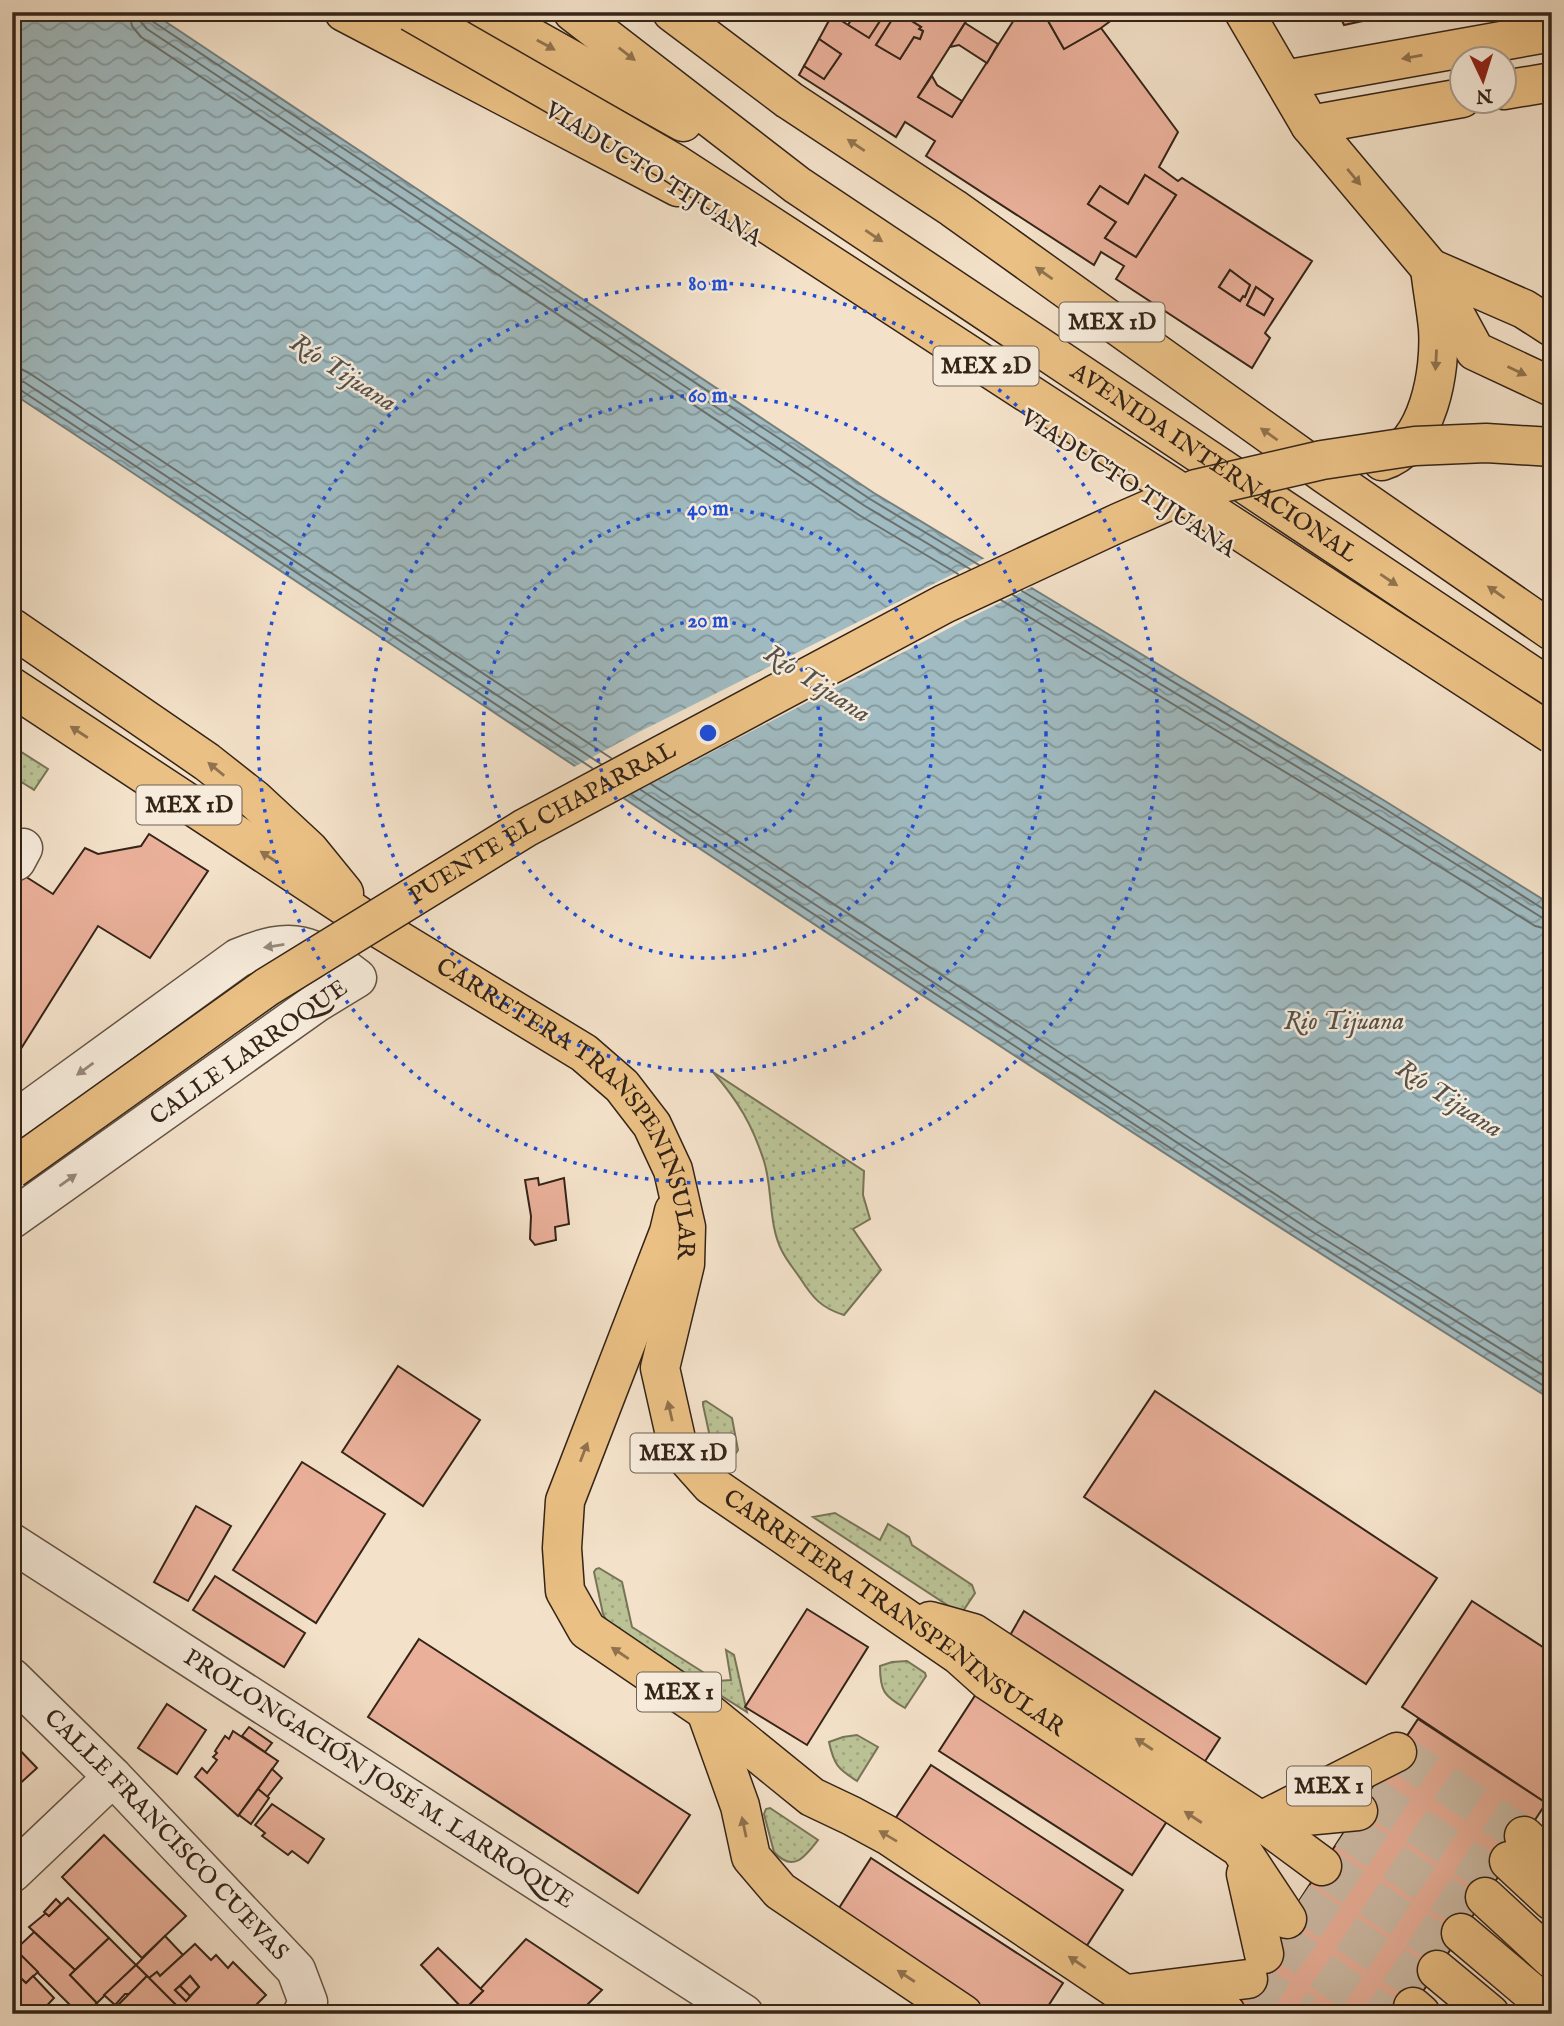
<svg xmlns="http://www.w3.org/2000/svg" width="1564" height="2026" viewBox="0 0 1564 2026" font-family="'IM FELL English',serif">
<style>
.grass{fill:url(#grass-dots);stroke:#787457;stroke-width:2}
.water{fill:url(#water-waves);stroke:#757f7d;stroke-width:2}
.pier{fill:#f3e1c9}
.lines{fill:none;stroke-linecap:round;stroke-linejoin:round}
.shore{stroke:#6a706c;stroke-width:2}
.building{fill:#eab09a;stroke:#352418;stroke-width:2;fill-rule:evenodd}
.highway-tunnel{stroke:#cdbba6;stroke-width:38;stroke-dasharray:38 19;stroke-linecap:butt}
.minor-casing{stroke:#645344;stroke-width:41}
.major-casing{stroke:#352418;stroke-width:41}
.highway-casing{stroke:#352418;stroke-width:41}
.minor{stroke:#f7ecdc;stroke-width:38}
.major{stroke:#eac084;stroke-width:38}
.highway{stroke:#eac084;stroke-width:38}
.major-bridge-casing{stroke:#352418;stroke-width:41;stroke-linecap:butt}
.highway-bridge-casing{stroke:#352418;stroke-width:41;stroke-linecap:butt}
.major-bridge{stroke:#eac084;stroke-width:38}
.highway-bridge{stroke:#eac084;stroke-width:38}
.oneway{fill:#90724e}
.oneway2{fill:#96887a}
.ring{fill:none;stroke:#1d4ed8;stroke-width:3.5;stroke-dasharray:3.5 7}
.labels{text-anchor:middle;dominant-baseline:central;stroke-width:5;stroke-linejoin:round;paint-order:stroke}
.shield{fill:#f7ecdc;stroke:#6f6053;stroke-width:2}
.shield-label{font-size:23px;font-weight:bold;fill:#352418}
.street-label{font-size:24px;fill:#352418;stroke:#f7ecdc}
.water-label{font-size:26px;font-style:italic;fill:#55514b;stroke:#f7ecdc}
.centre{fill:#1d4ed8;stroke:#f7ecdc;stroke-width:3.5}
.ring-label{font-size:21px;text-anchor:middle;font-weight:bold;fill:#1d4ed8;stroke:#f7ecdc;stroke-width:5;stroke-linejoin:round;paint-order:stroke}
</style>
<defs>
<pattern id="grass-dots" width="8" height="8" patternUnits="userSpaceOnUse" patternTransform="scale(1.75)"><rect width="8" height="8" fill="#bbc396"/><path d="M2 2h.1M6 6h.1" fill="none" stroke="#a1a781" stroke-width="1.8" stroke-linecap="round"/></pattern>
<pattern id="water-waves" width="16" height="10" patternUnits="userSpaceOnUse" patternTransform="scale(1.75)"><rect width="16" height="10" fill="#a0bbc1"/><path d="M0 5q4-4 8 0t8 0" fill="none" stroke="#83989c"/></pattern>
</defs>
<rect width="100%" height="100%" fill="#f3e1c9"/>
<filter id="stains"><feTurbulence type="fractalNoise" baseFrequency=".00286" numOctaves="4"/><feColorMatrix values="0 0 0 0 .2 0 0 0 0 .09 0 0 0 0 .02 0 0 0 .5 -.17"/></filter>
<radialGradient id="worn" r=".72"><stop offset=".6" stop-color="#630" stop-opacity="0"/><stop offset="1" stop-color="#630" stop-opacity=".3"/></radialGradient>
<g class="grass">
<polygon points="12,746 48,769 34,790 12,776"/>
<path d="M 713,1072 L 864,1171 L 863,1195 L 870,1219 L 853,1229 L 881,1270 L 844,1315 C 821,1308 813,1298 800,1278 C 794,1269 787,1261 782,1251 C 768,1224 773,1190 764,1161 C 752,1124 738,1101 713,1072 Z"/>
<polygon points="706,1401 732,1418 738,1450 736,1453 718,1456 713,1451 703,1405 703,1402"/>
<polygon points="835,1513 880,1540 888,1524 909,1537 912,1545 972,1585 975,1593 961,1614 813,1517"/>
<polygon points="599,1568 622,1582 632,1627 717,1681 731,1680 726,1650 734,1655 747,1712 608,1624 603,1614 594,1572 596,1569"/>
<path d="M 907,1661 L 925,1673 L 926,1676 L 905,1708 C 884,1696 880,1691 880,1666 L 892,1662 Z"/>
<path d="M 857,1735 L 878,1747 L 857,1781 C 838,1769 834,1765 829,1742 L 843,1737 Z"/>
<path d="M 770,1808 L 818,1840 C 805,1857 793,1873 774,1852 L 764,1814 L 766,1809 Z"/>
</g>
<path class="water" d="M 12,12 L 151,12 L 874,493 L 1385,801 L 1552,905 L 1552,1400 C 1032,1074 524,731 12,393 Z"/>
<polygon class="pier" points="987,557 1034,586 963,621 620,800 572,768 637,733"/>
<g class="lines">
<g class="shore">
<polyline points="129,12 132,26 141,37 859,515 958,574"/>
<polyline points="140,12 141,22 147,29 865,506 970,569"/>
<polyline points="148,12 149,17 152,21 870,499 979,565"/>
<polyline points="12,368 21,369 29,373 611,758"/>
<polyline points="12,379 24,382 601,764"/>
<polyline points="12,388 19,389 592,768"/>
<polyline points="1022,591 1382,807 1545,910 1552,911"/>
<polyline points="1013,595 1377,815 1541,917 1552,920"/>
<polyline points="1001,600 1371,824 1535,926 1552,930"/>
<polyline points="651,784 1319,1223 1552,1369"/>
<polyline points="641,790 1313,1232 1552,1381"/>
<polyline points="632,795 1309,1239 1552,1391"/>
</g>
</g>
<g class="building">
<polygon points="834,12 841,12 847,16 844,22 832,15"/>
<polygon points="856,12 886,12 869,38 848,25"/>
<path d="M 886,12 L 897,12 L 876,45 L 900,59 L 914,37 L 920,39 L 923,31 L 919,29 L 921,27 L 897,12 L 972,12 L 918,97 L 952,117 L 1019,12 L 1043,12 L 1064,49 L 1101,28 L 1178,132 L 1159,167 L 1178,181 L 1182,178 L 1312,261 L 1265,333 L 1270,338 L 1252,368 L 1116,279 L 1124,266 L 1101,252 L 1094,265 L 926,156 L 935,141 L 905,122 L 896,137 L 799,75 L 804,66 L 824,79 L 841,54 L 819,39 L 832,15 L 869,38 ZM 1145,175 L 1176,195 L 1136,257 L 1105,238 L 1116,222 L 1088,204 L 1100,186 L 1128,204 ZM 1230,270 L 1250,285 L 1245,297 L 1243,296 L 1240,301 L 1219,287 ZM 1256,287 L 1273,299 L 1264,315 L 1247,305 Z"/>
<polygon points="897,12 921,27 919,29 923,31 920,39 914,37 900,59 876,45"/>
<polygon points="1043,12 1119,12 1120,14 1101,28 1064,49"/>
<polygon points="1338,12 1404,12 1344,25"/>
<polygon points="965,23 998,44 987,63 959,45 950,47"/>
<polygon points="819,39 841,54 824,79 804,66"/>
<polygon points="932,76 937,85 962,101 952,117 918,97"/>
<polygon points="1145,175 1176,195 1136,257 1105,238 1116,222 1088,204 1100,186 1128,204"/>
<polygon points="1230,270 1250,285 1245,297 1243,296 1240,301 1219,287"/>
<polygon points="1256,287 1273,299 1264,315 1247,305"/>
<polygon points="12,812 19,817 12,828"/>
<polygon points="149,834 208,871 150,958 98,926 12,1063 12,885 20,873 53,894 85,848 98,854 141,846"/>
<polygon points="538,1178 539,1185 564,1178 569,1224 555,1227 556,1240 535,1245 530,1239 531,1216 525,1180"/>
<polygon points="398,1366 480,1420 423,1506 342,1452"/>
<polygon points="1155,1391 1437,1578 1366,1684 1084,1497"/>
<polygon points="302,1462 385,1514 316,1623 233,1570"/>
<polygon points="196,1506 231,1526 188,1601 154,1582"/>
<polygon points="215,1576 305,1633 284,1667 193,1610"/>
<polygon points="1472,1601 1552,1653 1552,1795 1546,1803 1402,1707"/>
<polygon points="807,1609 868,1647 807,1745 745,1707"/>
<polygon points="1024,1611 1220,1738 1191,1783 998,1656"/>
<polygon points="419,1639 690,1815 638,1893 368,1717"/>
<polygon points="978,1691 1171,1815 1132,1875 939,1751"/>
<polygon points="167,1704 206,1730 177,1774 138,1748"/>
<polygon points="1418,1719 1546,1803 1485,1897 1408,2014 1225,2014"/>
<polygon points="249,1727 272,1743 265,1752 242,1736"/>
<polygon points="233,1731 278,1761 238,1816 195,1777 202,1768 207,1773 217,1760 213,1757 217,1753 215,1751 225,1736 229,1739"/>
<polygon points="12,1742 37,1768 15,1788 18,1792 12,1797"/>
<polygon points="931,1765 1123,1890 1084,1950 891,1825"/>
<polygon points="272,1769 282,1778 267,1797 258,1789"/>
<polygon points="258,1789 269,1798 251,1824 239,1815"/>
<polygon points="272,1804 324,1839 308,1863 292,1851 288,1855 262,1836 265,1833 255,1825"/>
<polygon points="104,1835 186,1916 142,1958 62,1877"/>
<polygon points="871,1858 1063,1983 1043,2014 979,2014 832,1919"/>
<polygon points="68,1898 109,1938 75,1970 29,1927 46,1913 49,1916"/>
<polygon points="56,1899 61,1904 49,1916 44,1912"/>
<polygon points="34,1932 75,1970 70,1975 97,2003 85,2014 79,2014 15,1950"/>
<polygon points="165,1936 183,1955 160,1976 157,1972 149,1978 136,1965"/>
<polygon points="109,1938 136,1965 97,2003 70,1975"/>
<polygon points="526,1939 602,1990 578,2014 468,2014 464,2010 483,1991 480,1989"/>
<path d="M 195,1944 L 211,1960 L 216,1955 L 228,1968 L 233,1962 L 266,1995 L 247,2014 L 185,2014 L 149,1978 L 157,1972 L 160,1976 ZM 190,1976 L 199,1987 L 186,2001 L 175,1990 Z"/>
<polygon points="14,1948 38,1972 26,1983 12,1970"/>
<polygon points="438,1948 483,1991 464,2010 421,1965"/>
<polygon points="136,1965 147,1976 129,1994 125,1994 115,2005 104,1995"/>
<polygon points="12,1970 26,1983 33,1976 54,1998 39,2014 12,2014"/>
<polygon points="147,1976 185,2014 153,2014 149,2010 145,2014 109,2014"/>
<polygon points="190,1976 199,1987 190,1996 180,1986"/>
<polygon points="180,1986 190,1996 186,2001 175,1990"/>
</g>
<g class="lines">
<g class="highway-tunnel">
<polyline points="1397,1752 1524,1836"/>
<polyline points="1369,1794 1497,1879"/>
<polyline points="1346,1830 1473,1915"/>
<polyline points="1322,1866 1449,1951"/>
<polyline points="1299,1901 1426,1987"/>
<polyline points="1276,1936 1337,1982 1384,2014"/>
<polyline points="1248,1979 1306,2014"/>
</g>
<g class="minor-casing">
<g id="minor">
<polyline points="12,863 16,861 23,848"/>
<path d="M 12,1122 L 238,958 C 293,935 311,943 357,978 L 316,1003 L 12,1219"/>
<path id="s1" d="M 12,1543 L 744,2014"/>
<path id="s2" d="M 12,1678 L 113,1777 L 296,1970 L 308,2002 L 302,2014"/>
<polyline points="12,1873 113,1777"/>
</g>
</g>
<g class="major-casing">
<g id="major">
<polyline points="1244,12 1310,125 1430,268 1475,351 1552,387"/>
<polyline points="1284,80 1552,32"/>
<polyline points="1504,90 1552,82"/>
<polyline points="1310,125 1462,98"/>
<polyline points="1430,268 1524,309 1552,327"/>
</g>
</g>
<g class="highway-casing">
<g id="highway">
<polyline points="344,12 678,187"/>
<polyline points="486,12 683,122"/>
<path id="s3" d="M 573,12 L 797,185 L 1552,689"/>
<polyline points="672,12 789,100 953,208 1325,474 1552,631"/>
<path d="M 1382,461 C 1429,446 1441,370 1438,328 C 1436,308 1432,287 1430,268"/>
<polyline points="12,628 207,762 254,799 309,850 344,893"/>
<path id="s4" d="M 12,687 L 367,921 L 584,1053 L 622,1086 L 652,1125 L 673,1170 L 686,1227 L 685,1264 L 660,1368 L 678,1448 L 711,1485 L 959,1655 L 988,1681 L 1240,1848 L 1287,1919"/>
<polyline points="674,1211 669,1232 565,1501 562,1548 565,1591 587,1630 706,1711 812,1797 852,1816 889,1836 1154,2014"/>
<polyline points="930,1621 973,1633 1261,1821 1322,1866"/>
<polyline points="706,1711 740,1806 751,1857 780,1891 963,2014"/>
<polyline points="1284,1818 1358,1811"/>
<polyline points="1261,1821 1397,1752"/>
<polyline points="1524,1836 1552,1863"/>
<polyline points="1509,1861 1552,1901"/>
<polyline points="1246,1874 1264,1954"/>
<polyline points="1485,1897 1552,1959"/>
<polyline points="1461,1933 1552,2010"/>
<polyline points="1437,1970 1490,2014"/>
<polyline points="1127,1994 1248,1979"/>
<polyline points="1160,2001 1226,2013"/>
<polyline points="1413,2007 1421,2014"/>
</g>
</g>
<use href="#minor" class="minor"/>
<use href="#major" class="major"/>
<use href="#highway" class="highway"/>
<g class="major-bridge-casing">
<g id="major-bridge">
<path id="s5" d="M 12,1169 L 267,987 L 525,828 L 944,604 L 1118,523 L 1196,489 L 1322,460 L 1415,446 L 1486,443 L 1552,447"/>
</g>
</g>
<g class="highway-bridge-casing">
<polyline id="highway-bridge" points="411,12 674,163 1552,734"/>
</g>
<use href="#major-bridge" class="major-bridge"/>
<use href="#highway-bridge" class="highway-bridge"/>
</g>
<defs><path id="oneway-solid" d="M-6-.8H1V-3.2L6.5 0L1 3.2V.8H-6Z" transform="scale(1.75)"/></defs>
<g class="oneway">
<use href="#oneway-solid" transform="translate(546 45) rotate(29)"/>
<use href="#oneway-solid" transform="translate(627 54) rotate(38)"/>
<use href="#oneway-solid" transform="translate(1412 57) rotate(170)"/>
<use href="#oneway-solid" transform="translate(856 145) rotate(-146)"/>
<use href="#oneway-solid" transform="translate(1354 177) rotate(50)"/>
<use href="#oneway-solid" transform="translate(874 236) rotate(34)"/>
<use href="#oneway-solid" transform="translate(1044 273) rotate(-145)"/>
<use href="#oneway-solid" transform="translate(1436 360) rotate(93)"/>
<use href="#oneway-solid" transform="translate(1517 371) rotate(25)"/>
<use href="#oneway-solid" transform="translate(1269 434) rotate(-145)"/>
<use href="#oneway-solid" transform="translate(1389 580) rotate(34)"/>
<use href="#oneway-solid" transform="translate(1496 592) rotate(-145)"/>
<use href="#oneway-solid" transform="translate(79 732) rotate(-147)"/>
<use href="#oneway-solid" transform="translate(216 769) rotate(-141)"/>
<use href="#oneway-solid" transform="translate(269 857) rotate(-147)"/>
<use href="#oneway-solid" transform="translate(670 1411) rotate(-103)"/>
<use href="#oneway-solid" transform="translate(584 1452) rotate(-69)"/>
<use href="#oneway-solid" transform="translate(620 1653) rotate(-146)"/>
<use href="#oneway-solid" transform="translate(1144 1744) rotate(-147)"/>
<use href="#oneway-solid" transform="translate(1193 1817) rotate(-147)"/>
<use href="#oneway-solid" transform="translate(744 1827) rotate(-102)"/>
<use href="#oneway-solid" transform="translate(888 1836) rotate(-149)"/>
<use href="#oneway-solid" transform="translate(1077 1962) rotate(-146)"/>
<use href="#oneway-solid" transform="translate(906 1976) rotate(-147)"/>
</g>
<g class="oneway2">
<use href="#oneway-solid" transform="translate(274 946) rotate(171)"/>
<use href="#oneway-solid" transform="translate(85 1069) rotate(144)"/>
<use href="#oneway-solid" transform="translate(68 1180) rotate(-35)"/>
</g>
<g class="ring">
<circle cx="708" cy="733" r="113"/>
<circle cx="708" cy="733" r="225"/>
<circle cx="708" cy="733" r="338"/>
<circle cx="708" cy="733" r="450"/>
</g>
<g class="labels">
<g class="shield">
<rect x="1059.5" y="302.5" width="105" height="39" rx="5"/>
<rect x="933.5" y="346.5" width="105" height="39" rx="5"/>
<rect x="136.5" y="785.5" width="105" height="39" rx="5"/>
<rect x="630.5" y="1433.5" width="105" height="39" rx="5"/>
<rect x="637" y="1672.5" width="84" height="39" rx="5"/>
<rect x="1287" y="1766.5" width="84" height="39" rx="5"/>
</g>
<g class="shield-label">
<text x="1112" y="322">MEX 1D</text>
<text x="986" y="366">MEX 2D</text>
<text x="189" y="805">MEX 1D</text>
<text x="683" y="1453">MEX 1D</text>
<text x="679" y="1692">MEX 1</text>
<text x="1329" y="1786">MEX 1</text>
</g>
<g class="street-label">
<text transform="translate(653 175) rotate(32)">VIADUCTO TIJUANA</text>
<text stroke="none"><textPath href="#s3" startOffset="784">AVENIDA INTERNACIONAL</textPath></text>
<text transform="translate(1128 484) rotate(33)">VIADUCTO TIJUANA</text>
<text stroke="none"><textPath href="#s5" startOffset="634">PUENTE EL CHAPARRAL</textPath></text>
<text transform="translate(249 1053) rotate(-35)">CALLE LARROQUE</text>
<text stroke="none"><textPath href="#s4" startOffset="714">CARRETERA TRANSPENINSULAR</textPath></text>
<text stroke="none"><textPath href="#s4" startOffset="1386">CARRETERA TRANSPENINSULAR</textPath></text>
<text stroke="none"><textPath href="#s1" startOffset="436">PROLONGACIÓN JOSÉ M. LARROQUE</textPath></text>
<text stroke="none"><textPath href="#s2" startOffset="220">CALLE FRANCISCO CUEVAS</textPath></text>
</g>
<g class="water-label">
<text transform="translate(343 373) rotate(33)">Río Tijuana</text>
<text transform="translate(817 684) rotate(33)">Río Tijuana</text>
<text x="1344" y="1021">Rio Tijuana</text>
<text transform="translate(1449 1099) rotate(33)">Río Tijuana</text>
</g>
</g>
<circle cx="708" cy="733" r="10" class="centre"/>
<g class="ring-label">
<text x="708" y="290">80 m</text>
<text x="708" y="402">60 m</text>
<text x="708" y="515">40 m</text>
<text x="708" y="627">20 m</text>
</g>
<rect width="1564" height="2026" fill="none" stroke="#f3e1c9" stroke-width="42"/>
<rect x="14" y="14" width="1536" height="1998" fill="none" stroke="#352418" stroke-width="3.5"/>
<rect x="21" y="21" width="1522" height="1984" fill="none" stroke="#352418" stroke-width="2"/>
<g transform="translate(1483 80) rotate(176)"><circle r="33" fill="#f7ecdc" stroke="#a99c8e" stroke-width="2"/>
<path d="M0-5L12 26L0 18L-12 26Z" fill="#8f2418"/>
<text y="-10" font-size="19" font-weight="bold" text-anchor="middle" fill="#352418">N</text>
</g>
<rect width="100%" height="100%" filter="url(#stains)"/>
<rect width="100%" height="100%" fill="url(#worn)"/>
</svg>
